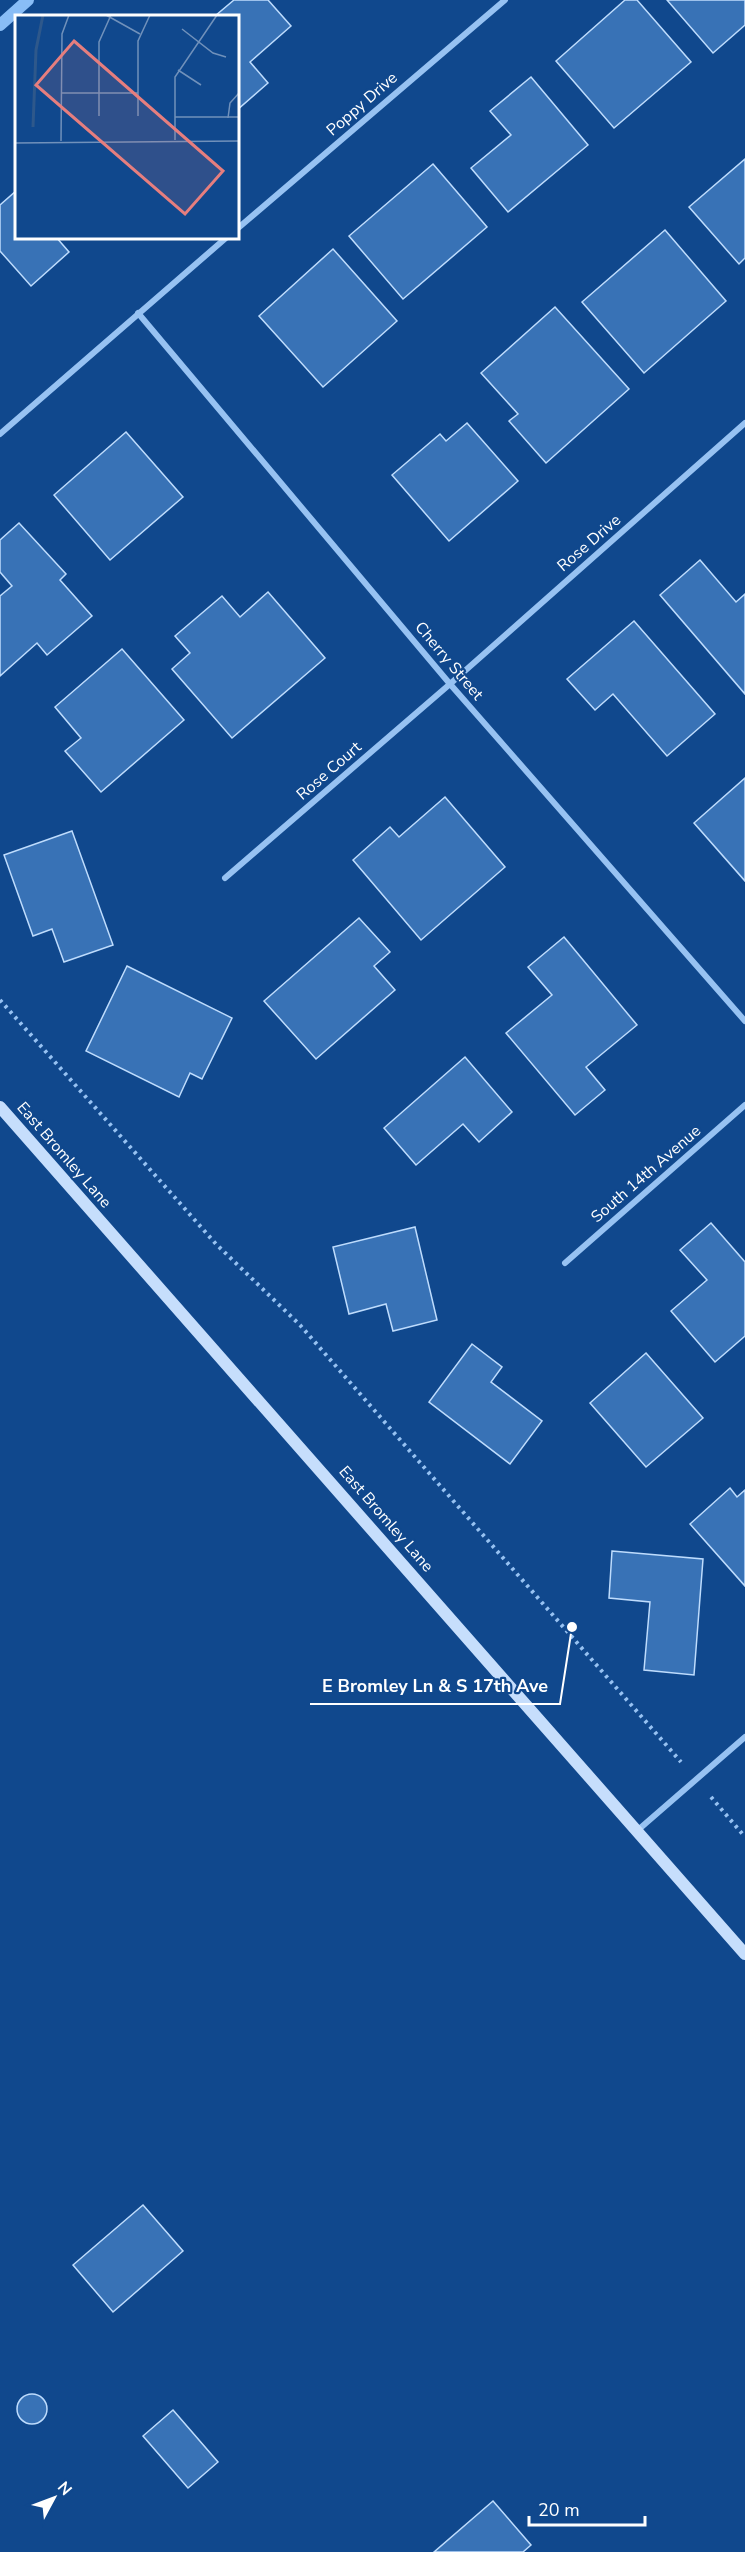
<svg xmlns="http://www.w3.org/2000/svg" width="745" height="2552" viewBox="0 0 745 2552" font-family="'Nunito Sans',sans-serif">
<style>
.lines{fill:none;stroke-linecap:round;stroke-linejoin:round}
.stream{stroke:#89bdf6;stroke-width:12}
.building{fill:#3872b6;stroke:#bedcfd;stroke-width:1.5}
.path{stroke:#97c2f2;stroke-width:4;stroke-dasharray:3 4.5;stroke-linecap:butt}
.minor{stroke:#97c2f2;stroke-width:6}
.secondary{stroke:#c6defc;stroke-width:12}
.labels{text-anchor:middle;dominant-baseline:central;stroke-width:4.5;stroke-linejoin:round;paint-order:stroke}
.street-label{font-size:16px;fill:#fff;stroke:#10488d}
.inset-river{fill:none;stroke:#2e588b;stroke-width:3}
.inset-road{fill:none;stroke:#7091bb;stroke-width:1.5}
.view{fill:#e67e7e;fill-opacity:0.15;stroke:#e67e7e;stroke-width:3}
.inset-edge{fill:none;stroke:#fff;stroke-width:3}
.leader{fill:none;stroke:#fff;stroke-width:2}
.callout-dot{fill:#fff;stroke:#10488d;stroke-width:2}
.callout-label{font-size:18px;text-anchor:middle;font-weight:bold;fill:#fff;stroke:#10488d;stroke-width:4.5;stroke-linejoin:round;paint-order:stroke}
</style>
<rect width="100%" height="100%" fill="#10488d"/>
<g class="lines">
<polyline class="stream" points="0,25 28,0"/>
</g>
<g class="building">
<polygon points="234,0 268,0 291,26 250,62 268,83 237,110 237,16 215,16"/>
<polygon points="625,0 637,0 691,62 614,128 556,61"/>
<polygon points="667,0 745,0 745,25 713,53"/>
<polygon points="531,77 588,145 508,212 471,168 511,135 490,111"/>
<polygon points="745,159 745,258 739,264 689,207"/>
<polygon points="433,164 487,227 403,299 349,236"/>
<polygon points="16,191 16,237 56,237 69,252 31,286 0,251 0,205"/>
<polygon points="665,230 726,301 644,373 582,302"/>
<polygon points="333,249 397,321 323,387 259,316"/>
<polygon points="555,307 629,389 546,463 509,421 518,414 481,373"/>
<polygon points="467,423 518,481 449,541 392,475 440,434 446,441"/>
<polygon points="126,432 183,497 110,560 54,495"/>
<polygon points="19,523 66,574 60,580 92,616 47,655 37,643 0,676 0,596 12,586 0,572 0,540"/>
<polygon points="700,560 736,602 745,594 745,694 660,595"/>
<polygon points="268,592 325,658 232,738 172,669 190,653 175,636 222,596 240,617"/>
<polygon points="634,621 715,714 667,756 613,694 595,710 567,679"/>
<polygon points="122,649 184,720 101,792 65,751 81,738 55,707"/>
<polygon points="745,778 745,881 694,823"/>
<polygon points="445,797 505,867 421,940 353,860 390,827 399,837"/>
<polygon points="72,831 113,945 64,962 52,929 33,936 4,855"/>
<polygon points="359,918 390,952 374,966 395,990 316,1059 264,1001"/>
<polygon points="564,937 637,1025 586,1067 605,1090 575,1115 506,1033 552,995 528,967"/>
<polygon points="127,966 232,1018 202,1079 190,1073 179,1097 86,1051"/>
<polygon points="465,1057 512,1112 479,1142 463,1124 416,1165 384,1128"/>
<polygon points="711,1223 745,1262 745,1336 715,1362 671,1311 707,1280 680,1250"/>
<polygon points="415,1227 437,1320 393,1331 386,1304 349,1314 333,1247"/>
<polygon points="472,1344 502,1367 491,1382 542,1421 510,1464 429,1402"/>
<polygon points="646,1353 703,1418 646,1467 590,1403"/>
<polygon points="730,1488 737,1497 745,1490 745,1586 690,1524"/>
<polygon points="612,1551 703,1559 694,1675 644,1670 650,1602 609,1598"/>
<polygon points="143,2205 183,2251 113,2312 73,2265"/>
<circle cx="32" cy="2409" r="15"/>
<polygon points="173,2410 218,2462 188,2488 143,2436"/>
<polygon points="493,2501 531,2545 523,2552 434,2552"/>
</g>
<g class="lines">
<g class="path">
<polyline points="0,1000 216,1244 300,1325 681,1762"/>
<polyline points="711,1797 745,1837"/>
</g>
<g class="minor">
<polyline points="237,229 505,0"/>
<polyline points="138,313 450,684 745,1021"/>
<polyline points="0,434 227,237"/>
<polyline points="225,878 450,684 745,423"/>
<polyline points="565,1263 745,1105"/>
<polyline points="638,1830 745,1737"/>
</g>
<polyline class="secondary" points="0,1107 745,1954"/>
</g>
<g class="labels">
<g class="street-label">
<text transform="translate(362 104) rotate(-41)">Poppy Drive</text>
<text transform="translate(589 543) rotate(-41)">Rose Drive</text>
<text transform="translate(449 661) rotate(50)">Cherry Street</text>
<text transform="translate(329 771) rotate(-41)">Rose Court</text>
<text transform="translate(64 1155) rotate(49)">East Bromley Lane</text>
<text transform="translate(646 1174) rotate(-41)">South 14th Avenue</text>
<text transform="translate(386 1519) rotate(49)">East Bromley Lane</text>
</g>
</g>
<g transform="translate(15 15)">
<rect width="224" height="224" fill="#10488d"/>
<path class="inset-river" d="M 18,112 L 21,35 L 28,0"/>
<path class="inset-road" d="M 91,0 L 125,19M 167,14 L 198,38 L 211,42M 163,55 L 186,70M 46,78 L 123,78M 84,101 L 84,27 L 96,0M 123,101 L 123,26 L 135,0M 160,102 L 224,102M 213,103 L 215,88 L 224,78M 160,125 L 160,62 L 202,0M 46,126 L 47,19 L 54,0M 0,128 L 224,126"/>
<path class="view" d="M 59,26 L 208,156 L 170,199 L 21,70 Z"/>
<rect width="224" height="224" class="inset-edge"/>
</g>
<path class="leader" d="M572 1627L560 1704H310"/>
<circle class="callout-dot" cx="572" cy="1627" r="6"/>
<g class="callout-label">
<text x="435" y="1692">E Bromley Ln &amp; S 17th Ave</text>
</g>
<g transform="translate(54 2498) rotate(49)" stroke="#10488d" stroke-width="4.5" paint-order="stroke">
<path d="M0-4.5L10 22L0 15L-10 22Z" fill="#ffffff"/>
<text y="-9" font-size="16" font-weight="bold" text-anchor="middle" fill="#ffffff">N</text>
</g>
<path d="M529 2516v9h116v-9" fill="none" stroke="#ffffff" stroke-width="3"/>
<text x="538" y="2516" font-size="18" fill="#ffffff" stroke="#10488d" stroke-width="4.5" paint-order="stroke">20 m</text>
</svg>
